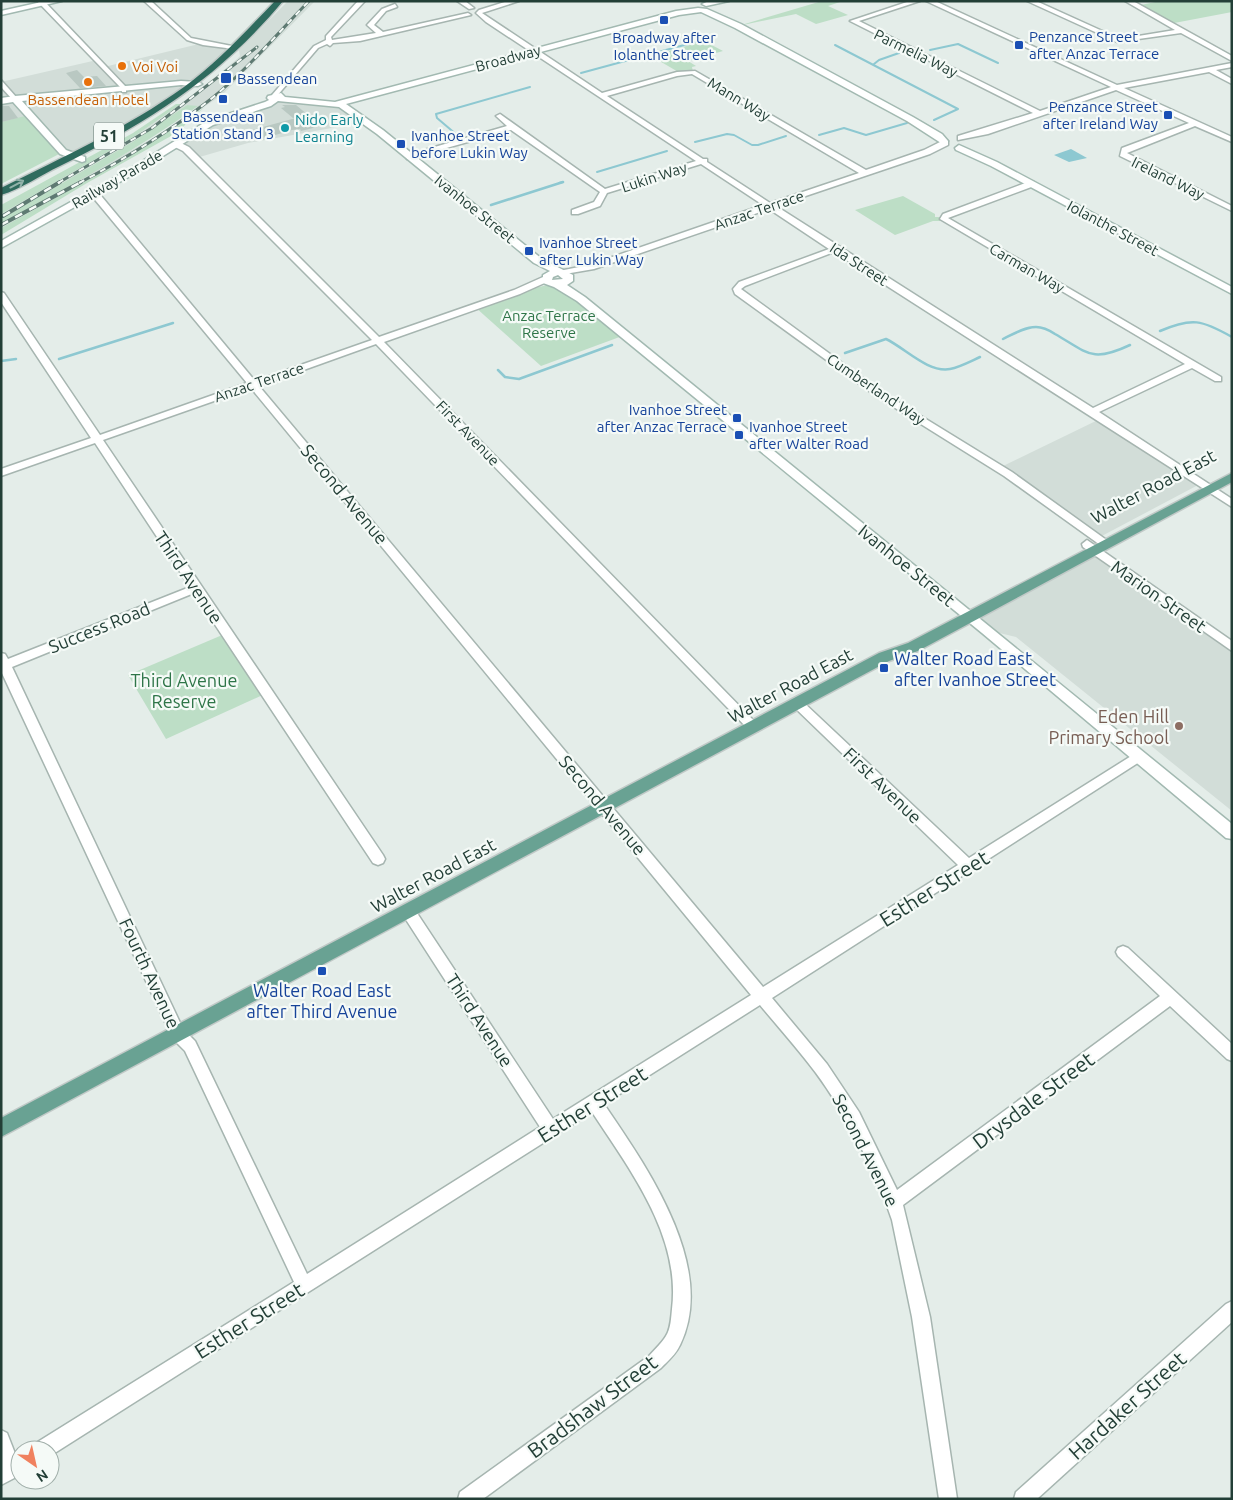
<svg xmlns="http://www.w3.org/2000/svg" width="1233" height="1500" viewBox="0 0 1233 1500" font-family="Ubuntu,sans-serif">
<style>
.built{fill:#d2ddd8}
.green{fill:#bddec6}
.water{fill:#8dc8d1}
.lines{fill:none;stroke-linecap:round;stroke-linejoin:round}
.stream-far1{stroke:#8dc8d1;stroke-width:2}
.stream{stroke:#8dc8d1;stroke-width:2.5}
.building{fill:#b9c8c2}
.street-casing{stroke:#a6b5b0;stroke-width:3}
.secondary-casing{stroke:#a2b9b1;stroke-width:3}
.primary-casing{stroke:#c1c9c7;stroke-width:3}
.highway-casing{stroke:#c1c9c7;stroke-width:3}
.street{fill:#fff;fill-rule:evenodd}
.secondary{fill:#fff;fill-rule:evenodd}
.primary{fill:#69a293;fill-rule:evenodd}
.highway{fill:#2f6b5e;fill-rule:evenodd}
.rail-far1-casing{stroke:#5e7a72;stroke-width:3}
.rail-casing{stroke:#5e7a72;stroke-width:4}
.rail-far1{stroke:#f5faf7;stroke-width:2;stroke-dasharray:6;stroke-linecap:butt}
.rail{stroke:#f5faf7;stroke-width:2.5;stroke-dasharray:8;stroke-linecap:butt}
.oneway{stroke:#92b2aa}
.transit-dot{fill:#1a4fb4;stroke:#f5faf7;stroke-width:2}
.food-dot{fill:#e8710a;stroke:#f5faf7;stroke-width:2}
.culture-dot{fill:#0f9aa8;stroke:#f5faf7;stroke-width:2}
.education-dot{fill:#8d6e63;stroke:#f5faf7;stroke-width:2}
.labels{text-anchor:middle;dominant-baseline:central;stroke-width:4.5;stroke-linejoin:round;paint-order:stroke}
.far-transit-label{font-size:15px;fill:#164399;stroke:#f5faf7;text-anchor:start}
.far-street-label{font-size:15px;fill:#233f37;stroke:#f5faf7}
.far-food-label{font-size:15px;fill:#c56008;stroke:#f5faf7;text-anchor:start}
.far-culture-label{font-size:15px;fill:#0d838f;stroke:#f5faf7;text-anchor:start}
.far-park-label{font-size:15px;fill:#2e7548;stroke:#f5faf7}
.shield{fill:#f5faf7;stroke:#627771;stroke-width:1}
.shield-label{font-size:16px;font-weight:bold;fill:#233f37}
.street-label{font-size:18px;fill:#233f37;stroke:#f5faf7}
.transit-label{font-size:18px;fill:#164399;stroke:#f5faf7;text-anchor:start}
.park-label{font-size:18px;fill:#2e7548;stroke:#f5faf7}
.education-label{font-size:18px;fill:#785e54;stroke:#f5faf7;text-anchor:end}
.near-street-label{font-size:21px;fill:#233f37;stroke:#f5faf7}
</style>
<rect width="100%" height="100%" fill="#e4ede9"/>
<g class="built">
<polygon points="288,1 315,1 222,95 124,160 1,228 1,223 132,150 161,133 197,107 187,105 134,141 1,219 1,214 135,136 181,105 237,59 240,56 239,50"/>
<polygon points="203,43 234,47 193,84 1,101 1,82 97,60 104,67"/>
<polygon points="180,86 189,87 155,111 72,155 1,122 1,103"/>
<polygon points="277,99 337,104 365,122 248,143 196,158 176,144 208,125"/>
<polygon points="1102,418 1200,484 1098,538 999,468"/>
<polygon points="1096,550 1232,647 1232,811 1016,637 987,630 970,616"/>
</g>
<g class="green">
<polygon points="822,1 843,1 828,6 848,15 816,24 796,14 738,26"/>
<polygon points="1160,1 1232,1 1232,12 1169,24 1136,6"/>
<polygon points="704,41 723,51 688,61 696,66 692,67 693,72 680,73 651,56"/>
<polygon points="176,104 181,104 135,136 1,214 1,205 133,133"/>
<path d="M 187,105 L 198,106 C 136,151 68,187 1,223 L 1,219 L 134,141 Z"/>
<polygon points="205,107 189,120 180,131 87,183 1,235 1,228 124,160"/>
<polygon points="29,115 63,152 1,184 1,122"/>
<polygon points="903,196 935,214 935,217 944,217 946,221 933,221 895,235 855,210"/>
<polygon points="552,284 557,284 625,335 541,366 475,307 517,292"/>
<polygon points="227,633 267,693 166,739 128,675"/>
</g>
<polygon class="water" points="1071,149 1087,158 1069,162 1054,155"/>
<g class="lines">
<g class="stream-far1">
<polyline points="835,45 958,109 934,120"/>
<polyline points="930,50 958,44 998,63"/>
<polyline points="874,64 879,60 899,53"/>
<polyline points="581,73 699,41"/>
<polyline points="457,135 437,118 436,114 530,87"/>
<polyline points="819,135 844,128 866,135 907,123"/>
<polyline points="695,142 727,134 734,135 752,145 758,145 786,136"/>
<polyline points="597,172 667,151"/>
<polyline points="559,183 563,182"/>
</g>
<g class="stream">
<polyline points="491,205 563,182"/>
<path d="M 1160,331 C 1192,317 1202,320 1232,337"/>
<path d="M 1003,339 C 1013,334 1025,327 1036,327 C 1043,327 1049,330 1055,334 C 1088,353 1092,363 1130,345"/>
<path d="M 845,353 L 886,339 C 905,348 928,373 950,369 C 960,367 971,361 980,357"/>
<polyline points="59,359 173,323"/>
<polyline points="1,361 16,359"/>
<polyline points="498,370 505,377 519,379 612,345"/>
</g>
</g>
<g class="building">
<polygon points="77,70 84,77 97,76 106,86 80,88 66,73"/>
<polygon points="282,105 296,105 308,115 293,118 281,108 285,107"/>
<polygon points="1,106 9,106 18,118 1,122"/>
<polygon points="303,116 317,127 301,131 300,129 292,130 262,139 252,130"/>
</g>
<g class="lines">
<g class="street-casing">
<g id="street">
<polygon points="37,1 44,1 126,87 126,92 122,92 121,88"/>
<polygon points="144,1 151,1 191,38 237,47 234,49 203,45 187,40"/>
<polygon points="358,1 365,1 331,37 332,40 376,33 367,25 382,9 395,4 397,7 386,11 374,25 383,32 468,13 471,15 360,41 333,43 330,46 327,44 318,48 276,97 272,97 272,95 314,46 326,40 326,36"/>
<polygon points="457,1 465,1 474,8 469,9"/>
<path d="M 508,1 L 519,1 L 482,13 L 602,93 L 677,72 L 695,71 L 866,170 L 924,150 L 942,141 L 948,141 L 948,145 L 930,154 L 776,206 L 1093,408 L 1185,364 L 940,219 L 943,214 L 1028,182 L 1034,182 L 1034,186 L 948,218 L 1221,377 L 1221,381 L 1215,381 L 1192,368 L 1099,412 L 1232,499 L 1232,507 L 834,252 L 745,286 L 741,289 L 882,392 L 1012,472 L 1112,544 L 1107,548 L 1103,547 L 1004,476 L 876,396 L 735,294 L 733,289 L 739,282 L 829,249 L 769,209 L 594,269 L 559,275 L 559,271 L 589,265 L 763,205 L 701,164 L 607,193 L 600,206 L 578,214 L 572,214 L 572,210 L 594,202 L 600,192 L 511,130 L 407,159 L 407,155 L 507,126 L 496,116 L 500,114 L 605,189 L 696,161 L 486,22 L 476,13 L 479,10 ZM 692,74 L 859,173 L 770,203 L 707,162 L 707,159 L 703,159 L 607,96 L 677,76 Z"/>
<polygon points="910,1 920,1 859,21 1040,111 1111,87 926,1 935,1 1117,85 1232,63 1232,67 1216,70 1232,79 1232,84 1209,72 1124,88 1232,137 1232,142 1195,126 1127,153 1232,206 1232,211 1120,156 1122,148 1189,123 1116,90 988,134 958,140 958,136 1033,113 850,21"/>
<polygon points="1027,1 1036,1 1120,39 1175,30 1125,1 1133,1 1232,56 1232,61 1181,33 1117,42"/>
<polygon points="1,80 17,98 17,100 13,100 1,87"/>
<path d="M 173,142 L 179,142 L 189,147 L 379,337 L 514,290 L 543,277 L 549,277 L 549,281 L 520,294 L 384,342 L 758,725 L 760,728 L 758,731 L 750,731 L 376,344 L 259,386 L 763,987 L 958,865 L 794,707 L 792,704 L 794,701 L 802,701 L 969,858 L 1136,753 L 1144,753 L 1146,756 L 1144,759 L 772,998 L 827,1064 L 859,1112 L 897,1190 L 1160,996 L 1118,956 L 1116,952 L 1118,948 L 1123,946 L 1128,948 L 1232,1044 L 1232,1061 L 1227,1059 L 1170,1006 L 903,1205 L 930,1317 L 957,1499 L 939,1499 L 912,1317 L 892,1220 C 877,1174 845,1112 816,1073 C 799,1050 779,1028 760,1005 L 604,1104 C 646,1166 718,1267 680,1345 C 676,1354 668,1361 661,1368 L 483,1499 L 458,1499 L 460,1492 L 649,1356 C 655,1349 662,1343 666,1336 C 671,1328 671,1318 672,1309 C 681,1236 630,1170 592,1112 L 50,1456 L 50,1450 L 34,1450 L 36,1443 L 294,1282 L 185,1051 L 173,1039 L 1,671 L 1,653 L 5,654 L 8,659 L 190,587 L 95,443 L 1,476 L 1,469 L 91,438 L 1,302 L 1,292 L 4,293 L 100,435 L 247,383 L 91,195 L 91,191 L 97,191 L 255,381 L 372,340 L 183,151 L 173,146 ZM 251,388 L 751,995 L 553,1119 L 413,907 L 408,905 L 403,907 L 401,911 L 403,915 L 540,1127 L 307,1274 L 195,1041 L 183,1029 L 12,667 L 194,593 L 373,863 L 378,865 L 383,863 L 385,859 L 383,855 L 103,440 Z"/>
<polygon points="1087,540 1232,641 1232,651 1083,547 1082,544"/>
<polygon points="1232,1301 1232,1322 1037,1499 1014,1499 1016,1492 1226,1304"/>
<polygon points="1,1430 7,1433 16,1456 20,1455 20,1475 1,1485"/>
</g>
</g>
<g class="secondary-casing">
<g id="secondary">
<polygon points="46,1 62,1 1,15 1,11"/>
<polygon points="729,1 706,6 702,4 709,1"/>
<path d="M 698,8 L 707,9 L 741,24 L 913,117 L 942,134 L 948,141 L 944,144 L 941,143 L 907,121 L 735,28 L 701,12 L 679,15 L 346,104 L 383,130 L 542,259 L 573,275 L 573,281 L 567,285 L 585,297 L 1232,824 L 1232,839 L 1226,838 L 982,633 L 577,301 L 554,287 L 543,283 L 543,275 L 550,271 L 534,263 L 377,134 L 339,107 L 278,101 L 271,106 L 213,125 L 134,174 L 1,248 L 1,241 L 128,170 L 207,121 L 265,102 L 269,100 L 267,98 L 268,96 L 281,93 L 285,97 L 335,102 L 676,11 ZM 558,275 L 563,279 L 552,280 L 553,277 Z"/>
<polygon points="181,81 198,82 202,84 198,86 181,85 22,101 66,150 85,157 85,161 82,162 60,154 13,102 1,104 1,98 15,96"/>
<polygon points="959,145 997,162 1232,287 1232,294 991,166 956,150 955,148"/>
</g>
</g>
<g class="primary-casing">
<polygon id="primary" points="1232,473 1232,482 918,651 889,661 1,1137 1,1118 879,653 908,643"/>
</g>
<g class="highway-casing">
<path id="highway" d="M 275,1 L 283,1 C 218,79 148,122 60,166 C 41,175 21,189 1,195 L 1,188 C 63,157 127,128 184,87 C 217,63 246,31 275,1 Z"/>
</g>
<use href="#street" class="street"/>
<use href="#secondary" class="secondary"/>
<use href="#primary" class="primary"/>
<use href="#highway" class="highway"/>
<g class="rail-far1-casing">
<g id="rail-far1">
<polyline points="58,183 152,128 257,47"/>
<path d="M 79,183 C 125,159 170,131 211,99 C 247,70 277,34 309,1"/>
</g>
</g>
<g class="rail-casing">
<g id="rail">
<polyline points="3,216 60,182"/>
<polyline points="1,225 81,182"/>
</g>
</g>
<use href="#rail-far1" class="rail-far1"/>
<use href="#rail" class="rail"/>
</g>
<defs><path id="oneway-shaft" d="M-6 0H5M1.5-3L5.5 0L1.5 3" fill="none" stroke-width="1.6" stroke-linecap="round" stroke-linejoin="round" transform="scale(1.25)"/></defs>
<use class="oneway" href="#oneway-shaft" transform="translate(17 184) rotate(-28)"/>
<g class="transit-dot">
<rect x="659" y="15" width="10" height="10" rx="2.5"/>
<rect x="1014" y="40" width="10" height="10" rx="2.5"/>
<rect x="220" y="72" width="12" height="12" rx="2.5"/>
<rect x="218" y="94" width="10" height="10" rx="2.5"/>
<rect x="1163" y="110" width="10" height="10" rx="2.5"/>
<rect x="396" y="139" width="10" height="10" rx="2.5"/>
<rect x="524" y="246" width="10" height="10" rx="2.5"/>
<rect x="732" y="413" width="10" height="10" rx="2.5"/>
<rect x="734" y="430" width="10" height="10" rx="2.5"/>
<rect x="879" y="663" width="10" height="10" rx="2.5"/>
<rect x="317" y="966" width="10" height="10" rx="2.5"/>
</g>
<g class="food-dot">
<circle cx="122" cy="66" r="5"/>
<circle cx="88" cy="82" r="5"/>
</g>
<circle class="culture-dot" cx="285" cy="128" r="5"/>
<circle class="education-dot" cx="1179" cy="726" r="5"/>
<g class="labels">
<g class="far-transit-label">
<text x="1029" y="36">Penzance Street<tspan x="1029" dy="17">after Anzac Terrace</tspan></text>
<text x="664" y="37" text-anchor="middle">Broadway after<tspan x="664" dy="17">Iolanthe Street</tspan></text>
<text x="237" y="78">Bassendean</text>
<text x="1158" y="106" text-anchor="end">Penzance Street<tspan x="1158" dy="17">after Ireland Way</tspan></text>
<text x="223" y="116" text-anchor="middle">Bassendean<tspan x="223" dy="17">Station Stand 3</tspan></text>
<text x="411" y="135">Ivanhoe Street<tspan x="411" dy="17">before Lukin Way</tspan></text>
<text x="539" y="242">Ivanhoe Street<tspan x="539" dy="17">after Lukin Way</tspan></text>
<text x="727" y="409" text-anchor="end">Ivanhoe Street<tspan x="727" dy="17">after Anzac Terrace</tspan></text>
<text x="749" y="426">Ivanhoe Street<tspan x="749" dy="17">after Walter Road</tspan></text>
</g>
<g class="far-street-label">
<text transform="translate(916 53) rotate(26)">Parmelia Way</text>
<text transform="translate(508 58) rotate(-15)">Broadway</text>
<text transform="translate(739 99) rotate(31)">Mann Way</text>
<text transform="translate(654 177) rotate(-18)">Lukin Way</text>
<text transform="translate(1168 178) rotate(26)">Ireland Way</text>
<text transform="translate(117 179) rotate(-30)">Railway Parade</text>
<text transform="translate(475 209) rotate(39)">Ivanhoe Street</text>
<text transform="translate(759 210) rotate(-19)">Anzac Terrace</text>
<text transform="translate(1113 228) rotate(28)">Iolanthe Street</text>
<text transform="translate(859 264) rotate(33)">Ida Street</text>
<text transform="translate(1027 268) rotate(30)">Carman Way</text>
<text transform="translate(259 382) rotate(-19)">Anzac Terrace</text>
<text transform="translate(876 389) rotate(34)">Cumberland Way</text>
<text transform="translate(468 433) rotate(46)">First Avenue</text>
</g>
<g class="far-food-label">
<text x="132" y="66">Voi Voi</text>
<text x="88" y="99" text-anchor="middle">Bassendean Hotel</text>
</g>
<g class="far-culture-label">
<text x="295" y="119">Nido Early<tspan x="295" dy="17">Learning</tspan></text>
</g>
<g class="far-park-label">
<text x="549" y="315">Anzac Terrace<tspan x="549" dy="17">Reserve</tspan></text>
</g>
<rect class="shield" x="94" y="122.5" width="30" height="27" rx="4"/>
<g class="shield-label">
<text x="109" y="136">51</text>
</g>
<g class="street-label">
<text transform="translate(1153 486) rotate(-28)">Walter Road East</text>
<text transform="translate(345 494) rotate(50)">Second Avenue</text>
<text transform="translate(907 565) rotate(39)">Ivanhoe Street</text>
<text transform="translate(189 577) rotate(56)">Third Avenue</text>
<text transform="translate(1159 596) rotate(35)">Marion Street</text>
<text transform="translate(99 627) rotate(-22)">Success Road</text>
<text transform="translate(790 685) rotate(-28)">Walter Road East</text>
<text transform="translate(883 785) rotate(44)">First Avenue</text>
<text transform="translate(603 805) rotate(50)">Second Avenue</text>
<text transform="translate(433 875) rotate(-28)">Walter Road East</text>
<text transform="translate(150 973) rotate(65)">Fourth Avenue</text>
<text transform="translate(480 1020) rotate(57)">Third Avenue</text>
<text transform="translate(866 1150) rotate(63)">Second Avenue</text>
</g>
<g class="transit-label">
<text x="894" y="658">Walter Road East<tspan x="894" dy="21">after Ivanhoe Street</tspan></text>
<text x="322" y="990" text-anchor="middle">Walter Road East<tspan x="322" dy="21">after Third Avenue</tspan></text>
</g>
<g class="park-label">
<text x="184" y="680">Third Avenue<tspan x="184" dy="21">Reserve</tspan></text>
</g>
<g class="education-label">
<text x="1169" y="716">Eden Hill<tspan x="1169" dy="21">Primary School</tspan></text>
</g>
<g class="near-street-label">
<text transform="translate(934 888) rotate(-32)">Esther Street</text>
<text transform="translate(1033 1100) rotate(-37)">Drysdale Street</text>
<text transform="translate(592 1104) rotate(-32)">Esther Street</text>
<text transform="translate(249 1320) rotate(-32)">Esther Street</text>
<text transform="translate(1127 1405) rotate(-42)">Hardaker Street</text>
<text transform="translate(592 1406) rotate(-37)">Bradshaw Street</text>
</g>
</g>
<rect width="1233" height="1500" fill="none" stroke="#233f37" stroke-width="5"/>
<g transform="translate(35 1465) rotate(146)"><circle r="24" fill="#f5faf7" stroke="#a1afaa"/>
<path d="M0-4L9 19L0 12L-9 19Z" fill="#f0815f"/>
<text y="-8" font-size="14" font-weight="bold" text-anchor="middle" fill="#233f37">N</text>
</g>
</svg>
